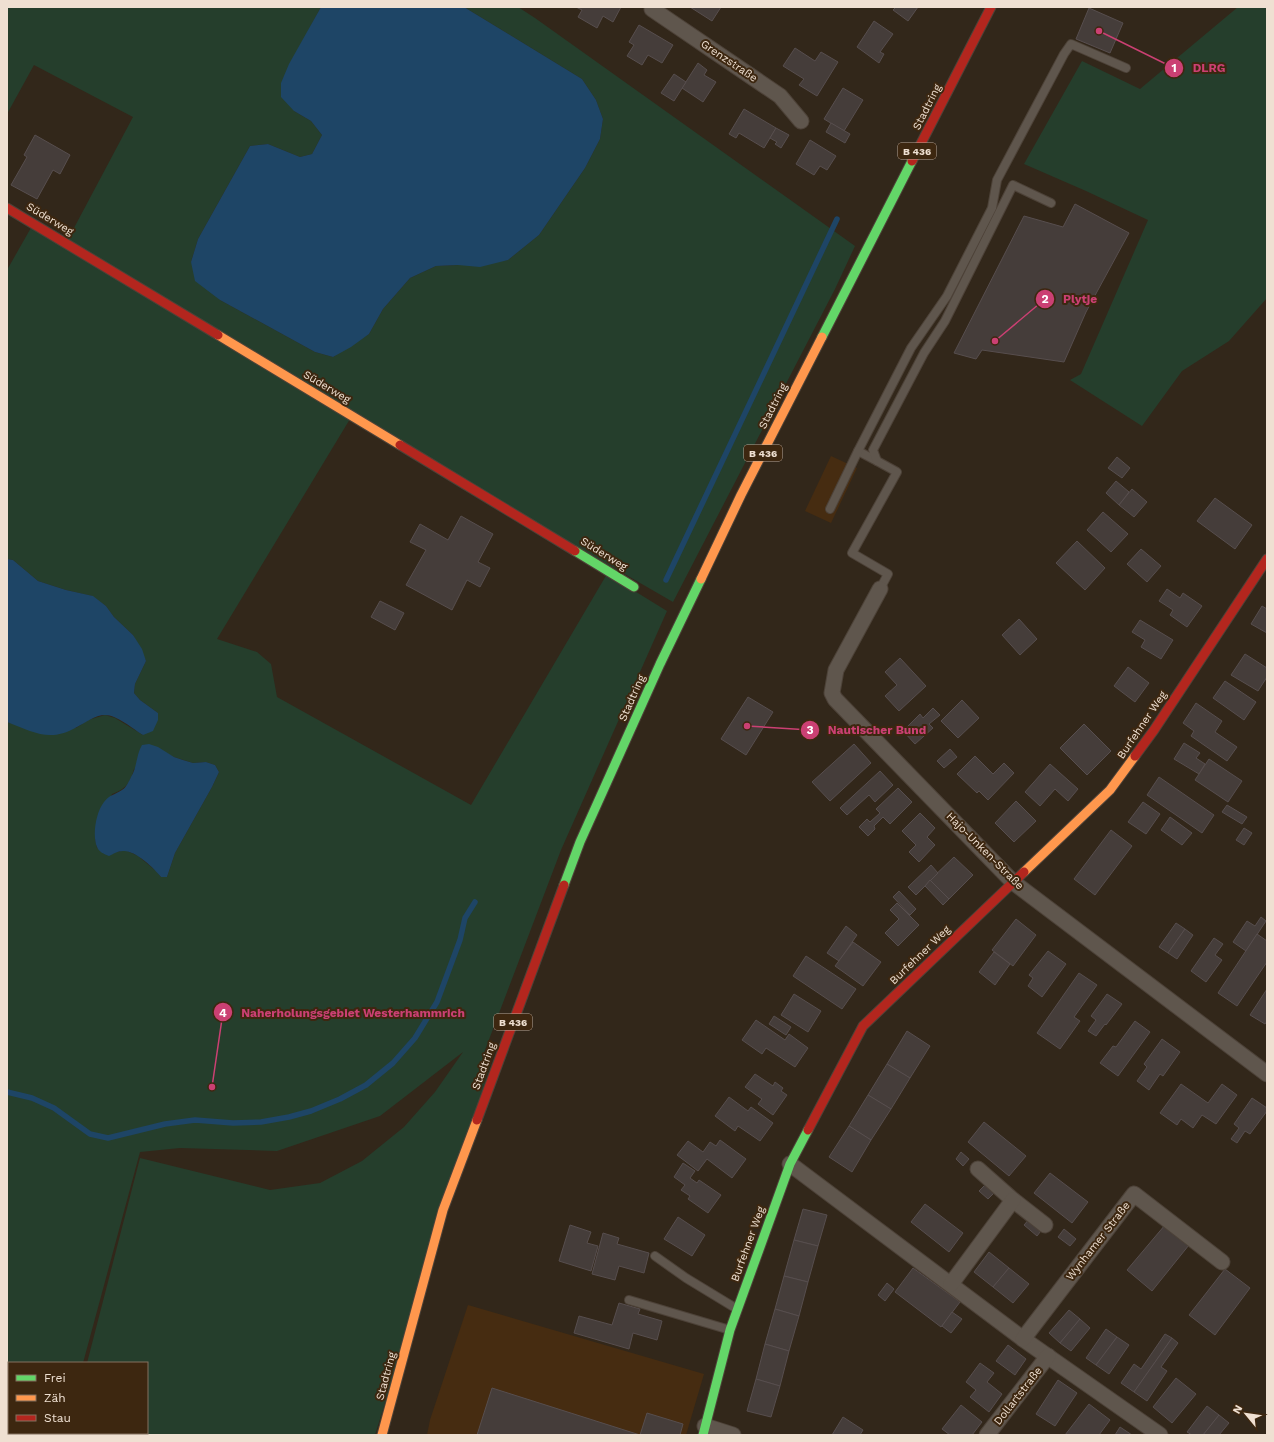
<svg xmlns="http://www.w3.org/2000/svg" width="1274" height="1442" viewBox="0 0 1274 1442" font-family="'Work Sans',sans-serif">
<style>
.built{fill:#462c11}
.green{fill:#253e2c;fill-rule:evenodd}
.water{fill:#1e4566}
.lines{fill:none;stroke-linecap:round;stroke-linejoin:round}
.stream{stroke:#1e4566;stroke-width:5.5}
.building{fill:#453d3a;stroke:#574e4e}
.lane-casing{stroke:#4d4238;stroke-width:10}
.street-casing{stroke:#4d4238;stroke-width:17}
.fast-casing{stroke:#4d4238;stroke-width:11}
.slow-casing{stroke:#4d4238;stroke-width:11}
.jam-casing{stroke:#4d4238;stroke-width:11}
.lane{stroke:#5f564d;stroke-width:8}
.street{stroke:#5f564d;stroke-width:15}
.fast{stroke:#63d668;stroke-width:9}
.slow{stroke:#ff974d;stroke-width:9}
.jam{stroke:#b3261e;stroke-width:9}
.labels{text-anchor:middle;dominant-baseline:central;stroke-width:4;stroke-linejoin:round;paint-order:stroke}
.shield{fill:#3d2710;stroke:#baa898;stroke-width:1}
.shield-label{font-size:10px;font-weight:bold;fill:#efe0d2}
.street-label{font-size:11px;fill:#efe0d2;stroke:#3d2710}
.leader{fill:none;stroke:#cb4073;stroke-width:1.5}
.callout-dot{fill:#cb4073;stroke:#3d2710;stroke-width:1.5}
.mark-label{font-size:12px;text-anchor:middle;font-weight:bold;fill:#fff}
.callout-label{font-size:12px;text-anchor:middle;font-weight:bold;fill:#cb4073;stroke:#3d2710;stroke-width:4;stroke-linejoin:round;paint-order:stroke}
</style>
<rect width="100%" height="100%" fill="#32271a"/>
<g class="built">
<polygon points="831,456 857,468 831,523 805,511"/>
<polygon points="468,1305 704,1374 686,1435 427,1435 430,1420"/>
</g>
<g class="green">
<path d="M 7,7 L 321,7 L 309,29 L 294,111 L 311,121 L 322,135 L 312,154 L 300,157 L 268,144 L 250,146 L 198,239 L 191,262 L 220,300 L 315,352 L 333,357 L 369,334 L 383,309 L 410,278 L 436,266 L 458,265 L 508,260 L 539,235 L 585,168 L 600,139 L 603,119 L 596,100 L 582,79 L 464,7 L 518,7 L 535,18 L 855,246 L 835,289 L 673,602 L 486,494 L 353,414 L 217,639 L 257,652 L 271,664 L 277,697 L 471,805 L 607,574 L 667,611 L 561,850 L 482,1058 L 491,1062 L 375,1435 L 69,1435 L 69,1433 L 147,1433 L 147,1363 L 87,1363 L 140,1158 L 270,1190 L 320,1183 L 362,1161 L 404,1127 L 435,1092 L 463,1052 L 380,1116 L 277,1151 L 180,1148 L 140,1152 L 83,1363 L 9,1363 L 9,1433 L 64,1433 L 63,1435 L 7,1435 L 7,722 L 13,724 L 76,728 L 88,720 L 105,715 L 115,718 L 143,735 L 158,713 L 140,700 L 134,693 L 135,684 L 146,661 L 133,635 L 114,617 L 106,606 L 92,596 L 66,590 L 38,581 L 13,560 L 7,559 L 7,270 L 32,226 L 66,243 L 133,117 L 34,65 L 7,114 ZM 166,753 L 174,757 L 193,763 L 206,762 L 215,765 L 219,772 L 212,787 L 175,853 L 167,877 L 161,877 L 156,871 L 138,856 L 125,850 L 118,852 L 97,848 L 95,839 L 95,831 L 112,794 C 126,789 130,783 134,769 Z"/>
<polygon points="1238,7 1267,7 1267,298 1229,341 1182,371 1142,426 1070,380 1081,374 1148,220 1086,191 1024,164 1082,61 1140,89"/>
</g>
<g class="water">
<polygon points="321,7 464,7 582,79 596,100 603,119 600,139 585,168 539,235 508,260 480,267 458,265 436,266 410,278 383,309 369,334 351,347 333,357 315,352 220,300 195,281 191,262 198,239 250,146 268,144 300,157 312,154 322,135 311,121 294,111 281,97 281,83 289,64"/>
<path d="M 7,559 L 13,560 L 38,581 L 66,590 L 93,596 L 106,606 L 114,617 L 133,635 L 142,649 L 146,661 L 135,684 L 134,693 L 140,700 L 158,713 L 158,720 L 153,731 L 143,735 C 133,729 117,715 105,715 C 95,715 85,723 77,727 C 49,743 34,732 7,722 Z"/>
<path d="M 149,744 L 158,747 L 174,757 L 183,760 L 193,763 L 206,762 L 215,765 L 219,772 L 212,787 L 175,853 L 167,877 L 161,877 C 154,868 135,850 123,851 C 118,851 113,854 109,856 C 104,854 99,852 97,847 C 92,835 96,812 104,802 C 110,794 115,795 122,790 C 126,788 129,781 131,777 C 137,768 136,755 142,745 Z"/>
</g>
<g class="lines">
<g class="stream">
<polyline points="666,580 837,219"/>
<polyline points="7,1092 32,1098 54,1108 90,1134 108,1138 165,1124 195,1120 233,1123 261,1122 289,1117 311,1111 340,1099 366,1085 393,1063 415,1038 437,1002 460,940 465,918 475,902"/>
</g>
</g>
<g class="building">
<polygon points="576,7 621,7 613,22 603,16 597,28 578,17 582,10"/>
<polygon points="690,7 721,7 712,21"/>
<polygon points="896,7 918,7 908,21 893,10"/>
<polygon points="1089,8 1123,23 1110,53 1076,39"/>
<polygon points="874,21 893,34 880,52 884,54 879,63 857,47"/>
<polygon points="639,25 673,45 662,63 648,55 642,65 627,56 634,45 629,42"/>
<polygon points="795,48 815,61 821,52 838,62 817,96 799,85 804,79 783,66"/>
<polygon points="698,63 707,70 704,75 716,82 703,102 682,88"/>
<polygon points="674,74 686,82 674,101 661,93"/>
<polygon points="843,88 863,100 844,131 824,119"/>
<polygon points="744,109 776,128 764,148 739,133 736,138 729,134"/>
<polygon points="831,123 850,134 845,143 826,132"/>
<polygon points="776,128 789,135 781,148 775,144 777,142 770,138"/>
<polygon points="35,135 70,155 60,174 53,170 37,199 11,185 27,157 24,155"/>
<polygon points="810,140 836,156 827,170 820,166 814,175 796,164"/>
<polygon points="1075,204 1129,233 1086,312 1064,362 982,350 976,359 954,353 1024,216 1063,227"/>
<polygon points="1117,457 1130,468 1122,478 1108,468"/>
<polygon points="1116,481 1129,492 1119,505 1106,493"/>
<polygon points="1132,489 1147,502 1134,517 1119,505"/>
<polygon points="1215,498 1252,525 1235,549 1197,521"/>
<polygon points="1103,512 1128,534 1111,552 1087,530"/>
<polygon points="461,516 493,534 478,562 490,568 480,587 467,580 452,610 406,585 426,550 410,542 420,524 448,540"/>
<polygon points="1077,541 1105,568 1085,590 1056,563"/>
<polygon points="1141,549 1161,566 1147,582 1127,564"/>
<polygon points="1167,589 1180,598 1183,593 1202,606 1187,627 1170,615 1173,610 1159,601"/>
<polygon points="380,601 404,613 395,630 371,617"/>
<polygon points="1262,606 1267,609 1267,633 1251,624"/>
<polygon points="1019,619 1037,639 1020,655 1002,635"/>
<polygon points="1140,620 1173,640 1161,659 1141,647 1145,640 1132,632"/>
<polygon points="1245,654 1267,668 1267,677 1258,691 1231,675"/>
<polygon points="900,658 926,686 899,711 885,696 897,685 885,672"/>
<polygon points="1128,667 1149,683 1135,702 1114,686"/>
<polygon points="1225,681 1256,702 1244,720 1213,698"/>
<polygon points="748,697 773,712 746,755 721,739"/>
<polygon points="962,700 979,718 958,738 941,721"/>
<polygon points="1196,703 1222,721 1215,732 1237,747 1227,761 1191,736 1194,731 1183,723"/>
<polygon points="933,708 940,715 929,724 933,728 915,744 903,731 920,714 923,718"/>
<polygon points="1084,724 1111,751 1087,775 1060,748"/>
<polygon points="1184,743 1200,753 1196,758 1205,764 1199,774 1174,759"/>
<polygon points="854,744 871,763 830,801 812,782"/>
<polygon points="950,749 957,757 944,768 937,761"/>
<polygon points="975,756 993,774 1004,763 1014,773 988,800 979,791 977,793 957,774"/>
<polygon points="1209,759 1242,781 1228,802 1195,780"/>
<polygon points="1050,764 1078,789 1068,801 1055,789 1040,806 1025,792"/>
<polygon points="880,771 893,785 875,802 869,795 847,815 840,808"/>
<polygon points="1159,777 1214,815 1202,833 1147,795"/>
<polygon points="898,788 912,802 890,824 883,817 874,826 875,829 868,836 859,827 867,819 870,822 880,813 876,809"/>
<polygon points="1016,801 1036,821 1014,842 995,823"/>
<polygon points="1143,802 1160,814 1146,834 1128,822"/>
<polygon points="1227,805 1247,817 1242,824 1222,812"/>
<polygon points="920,813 935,828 927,837 935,845 919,862 909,852 916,845 902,831"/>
<polygon points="1170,817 1192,833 1182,845 1161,830"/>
<polygon points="1244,828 1252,833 1244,845 1236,840"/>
<polygon points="1111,830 1132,846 1095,895 1074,879"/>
<polygon points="954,857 973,875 949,899 930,880"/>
<polygon points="931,865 938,873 916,895 908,887"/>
<polygon points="930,880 949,899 943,905 925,886"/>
<polygon points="899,891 916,909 910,915 893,897"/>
<polygon points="897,903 919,925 898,946 885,933 899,919 890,910"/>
<polygon points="1261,917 1266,921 1246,951 1233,942 1247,921 1255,926"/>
<polygon points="1016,919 1036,935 1013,966 992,950"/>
<polygon points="1176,923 1185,929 1168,953 1159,947"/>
<polygon points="846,926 857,935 839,961 827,953"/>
<polygon points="1185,929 1193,935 1177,959 1168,953"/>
<polygon points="1257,934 1267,941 1267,962 1237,1006 1218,993"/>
<polygon points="1214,938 1223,944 1215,955 1222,960 1206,982 1191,971"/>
<polygon points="853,942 881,962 863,986 835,966"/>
<polygon points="1048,951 1066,964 1042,997 1028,986 1033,978 1029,975"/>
<polygon points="994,952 1010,964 995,985 979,972"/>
<polygon points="806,956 856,989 842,1009 793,976"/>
<polygon points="1079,973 1097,985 1074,1017 1080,1021 1060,1049 1037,1033"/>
<polygon points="1267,989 1267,1021 1265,1024 1250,1015"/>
<polygon points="794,994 821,1011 808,1032 781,1015"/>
<polygon points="1107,994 1122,1004 1106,1025 1105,1024 1096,1036 1088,1031 1096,1020 1091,1016"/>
<polygon points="774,1016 791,1027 786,1035 769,1024"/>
<polygon points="756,1020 785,1040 789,1034 808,1048 795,1067 766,1048 762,1054 742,1040"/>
<polygon points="1135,1021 1150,1032 1118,1076 1100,1063 1113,1046 1116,1047"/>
<polygon points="907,1031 930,1046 910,1078 887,1064"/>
<polygon points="1162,1039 1180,1052 1163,1076 1160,1074 1149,1090 1137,1081 1147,1067 1144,1064"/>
<polygon points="887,1064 910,1078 891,1109 868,1095"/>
<polygon points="755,1074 773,1086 775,1082 783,1088 781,1091 787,1095 773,1115 758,1104 762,1099 745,1087"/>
<polygon points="1181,1084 1208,1103 1222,1084 1237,1095 1216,1124 1202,1115 1193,1128 1181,1119 1177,1125 1160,1113"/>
<polygon points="868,1095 891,1109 871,1140 849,1126"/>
<polygon points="729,1097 748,1111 751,1107 773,1123 760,1141 738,1126 735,1131 715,1116"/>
<polygon points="1252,1098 1267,1108 1267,1111 1250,1134 1245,1131 1237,1143 1231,1139 1239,1128 1234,1124"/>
<polygon points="984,1122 1026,1156 1009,1176 968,1142"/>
<polygon points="849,1126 871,1140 852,1172 829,1157"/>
<polygon points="720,1140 746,1159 732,1178 707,1159 698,1171 677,1155 688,1141 703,1152 710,1142 716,1146"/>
<polygon points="961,1152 969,1159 963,1166 956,1159"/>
<polygon points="683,1163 695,1171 690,1178 697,1183 699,1180 721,1195 708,1213 688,1199 690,1196 681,1190 685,1185 674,1177"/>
<polygon points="1050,1173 1088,1202 1072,1223 1034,1193"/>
<polygon points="985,1185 994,1193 988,1199 979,1191"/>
<polygon points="925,1204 963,1233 949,1252 911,1222"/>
<polygon points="803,1209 827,1215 818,1246 794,1240"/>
<polygon points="678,1217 705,1235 692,1256 664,1239"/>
<polygon points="1031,1217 1044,1227 1037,1236 1024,1225"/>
<polygon points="570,1225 591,1232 587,1243 598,1246 591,1271 559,1261"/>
<polygon points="1165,1225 1189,1245 1152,1291 1127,1270"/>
<polygon points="1064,1229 1076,1239 1070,1246 1058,1237"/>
<polygon points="603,1233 619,1238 617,1244 649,1253 644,1273 619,1266 615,1280 592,1274"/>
<polygon points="794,1240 818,1246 808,1282 784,1276"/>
<polygon points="989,1252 1009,1268 993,1287 974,1272"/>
<polygon points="913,1268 960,1302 941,1327 895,1292"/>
<polygon points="1009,1268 1029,1284 1013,1303 993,1287"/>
<polygon points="1225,1269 1250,1288 1215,1335 1189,1315"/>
<polygon points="784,1276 808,1282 799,1316 775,1309"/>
<polygon points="887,1283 894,1289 885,1301 878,1295"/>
<polygon points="619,1303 640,1309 638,1314 662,1321 657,1340 633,1333 629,1349 574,1333 579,1316 612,1325"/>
<polygon points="775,1309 799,1316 789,1351 765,1344"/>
<polygon points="1069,1310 1080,1319 1060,1343 1049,1333"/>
<polygon points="952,1312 962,1319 951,1333 942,1326"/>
<polygon points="1080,1319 1090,1328 1071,1351 1060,1343"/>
<polygon points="1106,1329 1117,1337 1096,1365 1086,1358"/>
<polygon points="1165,1334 1172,1338 1134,1392 1121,1383 1134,1364 1141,1369"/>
<polygon points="1117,1337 1129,1345 1109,1374 1096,1365"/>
<polygon points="1172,1338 1178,1343 1161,1367 1167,1371 1147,1401 1134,1392"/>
<polygon points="765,1344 789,1351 780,1386 756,1379"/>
<polygon points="1008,1345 1026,1359 1015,1375 996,1361"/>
<polygon points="980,1363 994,1373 987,1382 1002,1394 989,1412 970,1397 976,1390 966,1382"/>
<polygon points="1176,1378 1196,1394 1172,1423 1153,1407"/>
<polygon points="756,1379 780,1386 771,1417 747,1411"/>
<polygon points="1058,1380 1077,1393 1055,1426 1036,1414"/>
<polygon points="492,1388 640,1435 477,1435"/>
<polygon points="1089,1404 1110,1420 1099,1435 1065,1435"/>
<polygon points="961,1405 982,1422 972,1435 950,1435 942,1429"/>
<polygon points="1207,1406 1219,1415 1203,1435 1192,1435 1187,1432"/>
<polygon points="647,1413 683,1424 680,1435 640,1435"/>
<polygon points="1219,1415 1229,1423 1219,1435 1203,1435"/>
<polygon points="843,1417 863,1430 860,1435 832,1435"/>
<polygon points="1120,1427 1132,1435 1115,1435"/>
</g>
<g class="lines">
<g class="lane-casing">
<g id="lane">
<polyline points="858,451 877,461"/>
<polyline points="830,509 858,451 911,348 947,296 992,208 997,180 1064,54 1071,44 1126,68"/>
<polyline points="880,589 888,574 852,553 897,472 877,461 873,450 924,353 945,321 1013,185 1051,203"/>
<polyline points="655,1256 686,1278 737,1309"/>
<polyline points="629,1300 730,1330"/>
</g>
</g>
<g class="street-casing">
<g id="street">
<polyline points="653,7 652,9 780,96 801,121"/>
<polyline points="880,589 836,670 832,693 835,699 1013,882 1267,1074"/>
<polyline points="790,1164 1023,1339 1160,1435"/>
<polyline points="978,1169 1013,1200 1045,1225"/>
<polyline points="951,1284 1013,1200"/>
<polyline points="1023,1339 1134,1194 1222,1262"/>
<polyline points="705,1426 733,1435"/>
<polyline points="987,1435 1048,1356"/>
</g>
</g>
<g class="fast-casing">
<g id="fast">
<polyline points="822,337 912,161"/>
<polyline points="575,551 634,587"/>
<polyline points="564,885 580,842 660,664 701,579"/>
<polyline points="703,1435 730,1330 790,1164 808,1130"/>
</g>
</g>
<g class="slow-casing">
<g id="slow">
<polyline points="218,335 400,445"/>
<polyline points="701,579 741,495 822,337"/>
<polyline points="1024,872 1110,790 1135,756"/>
<polyline points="382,1435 443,1210 477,1120"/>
</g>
</g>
<g class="jam-casing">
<g id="jam">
<polyline points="912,161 991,7"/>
<polyline points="7,208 218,335"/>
<polyline points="400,445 575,551"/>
<polyline points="1135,756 1154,730 1267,559"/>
<polyline points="477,1120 564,885"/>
<polyline points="808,1130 863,1026 1024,872"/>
</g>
</g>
<use href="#lane" class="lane"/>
<use href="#street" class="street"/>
<use href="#fast" class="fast"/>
<use href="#slow" class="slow"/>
<use href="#jam" class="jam"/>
</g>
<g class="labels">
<g class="shield">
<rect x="898" y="143" width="38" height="16" rx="3"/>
<rect x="744" y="445" width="38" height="16" rx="3"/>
<rect x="494" y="1014" width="38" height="16" rx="3"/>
</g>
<g class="shield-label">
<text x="917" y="151">B 436</text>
<text x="763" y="453">B 436</text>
<text x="513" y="1022">B 436</text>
</g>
<g class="street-label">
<text transform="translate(729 61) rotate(34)">Grenzstraße</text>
<text transform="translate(927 107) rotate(-63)">Stadtring</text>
<text transform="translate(50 219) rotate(31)">Süderweg</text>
<text transform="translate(327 387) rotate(31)">Süderweg</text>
<text transform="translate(773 406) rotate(-63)">Stadtring</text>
<text transform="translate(604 554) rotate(32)">Süderweg</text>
<text transform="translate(632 698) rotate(-66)">Stadtring</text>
<text transform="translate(1142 725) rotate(-56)">Burfehner Weg</text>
<text transform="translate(985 851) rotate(45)">Hajo-Unken-Straße</text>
<text transform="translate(920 955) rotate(-44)">Burfehner Weg</text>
<text transform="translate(484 1066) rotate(-70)">Stadtring</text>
<text transform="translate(1098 1241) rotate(-52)">Wynhamer Straße</text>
<text transform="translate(748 1244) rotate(-70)">Burfehner Weg</text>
<text transform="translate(386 1376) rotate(-75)">Stadtring</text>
<text transform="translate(1018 1396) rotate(-52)">Dollartstraße</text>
</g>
</g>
<path class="leader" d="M1099 31L1174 68M995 341L1045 299M747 726L810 730M212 1087L223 1012"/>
<g class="callout-dot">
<circle cx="1099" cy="31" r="4"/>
<circle cx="995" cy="341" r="4"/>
<circle cx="747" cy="726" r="4"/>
<circle cx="212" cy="1087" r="4"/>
<circle cx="1174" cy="68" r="10"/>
<circle cx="1045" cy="299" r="10"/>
<circle cx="810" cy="730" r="10"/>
<circle cx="223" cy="1012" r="10"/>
</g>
<g class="mark-label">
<text x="1174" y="72">1</text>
<text x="1045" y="303">2</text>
<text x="810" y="734">3</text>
<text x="223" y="1017">4</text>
</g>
<g class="callout-label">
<text x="1209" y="72">DLRG</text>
<text x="1080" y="303">Plytje</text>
<text x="877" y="734">Nautischer Bund</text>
<text x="353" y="1017">Naherholungsgebiet Westerhammrich</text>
</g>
<rect width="1274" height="1442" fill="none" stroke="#efe0d2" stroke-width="16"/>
<rect x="8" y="1362" width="140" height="72" fill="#3d2710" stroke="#84715e"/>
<rect x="16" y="1375" width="20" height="6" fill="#63d668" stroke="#84715e"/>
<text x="44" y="1382" font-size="12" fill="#efe0d2">Frei</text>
<rect x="16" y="1395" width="20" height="6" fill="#ff974d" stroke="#84715e"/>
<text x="44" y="1402" font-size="12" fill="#efe0d2">Zäh</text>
<rect x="16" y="1415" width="20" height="6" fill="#b3261e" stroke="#84715e"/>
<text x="44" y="1422" font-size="12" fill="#efe0d2">Stau</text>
<g transform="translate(1246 1414) rotate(299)" stroke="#3d2710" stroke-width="3" paint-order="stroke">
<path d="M0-3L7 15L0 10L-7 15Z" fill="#efe0d2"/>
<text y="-6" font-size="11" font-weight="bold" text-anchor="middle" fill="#efe0d2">N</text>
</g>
</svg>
